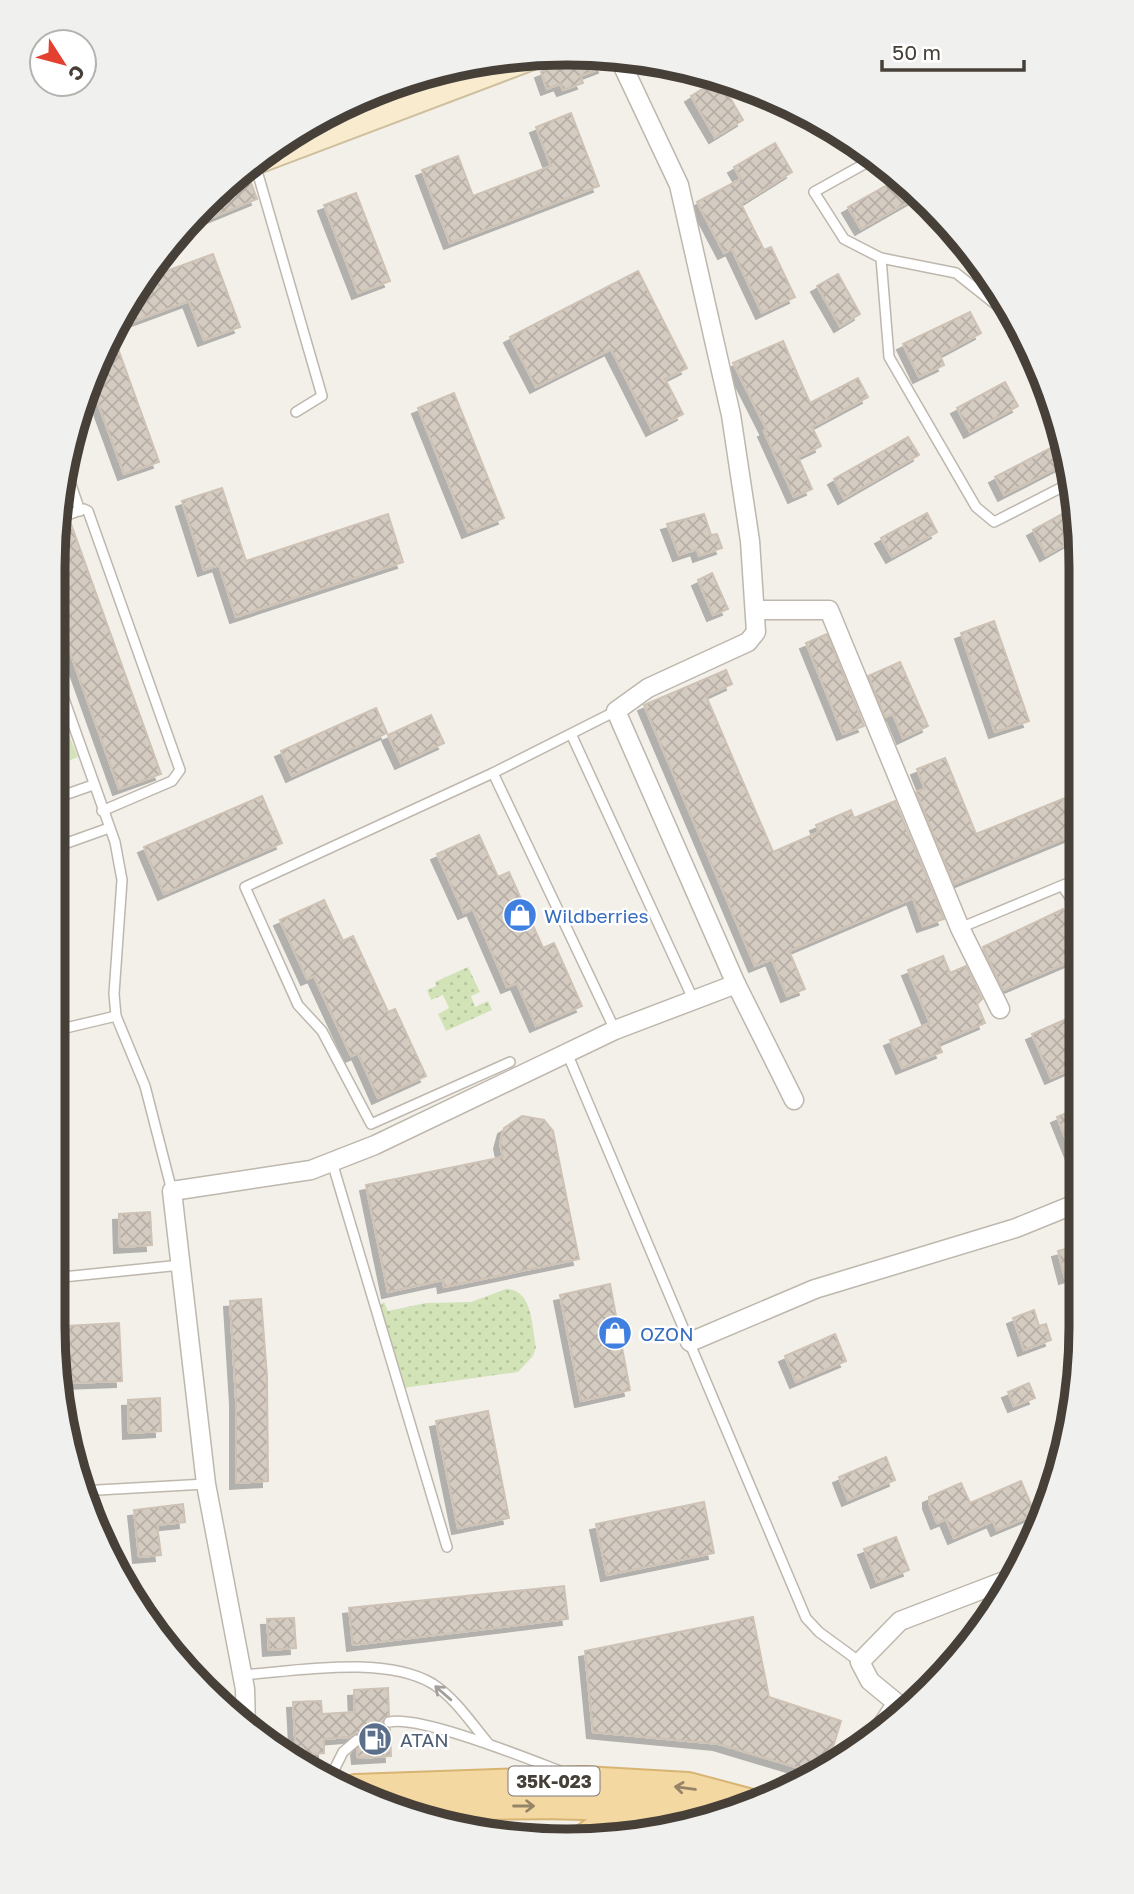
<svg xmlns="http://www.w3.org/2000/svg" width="1134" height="1894" viewBox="0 0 1134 1894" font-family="'Golos Text',sans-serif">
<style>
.grass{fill:#d2e3b7}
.park{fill:url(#park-dots)}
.building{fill:url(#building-cross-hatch);stroke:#cec2b5;stroke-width:2;filter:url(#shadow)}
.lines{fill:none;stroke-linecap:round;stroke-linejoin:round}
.service-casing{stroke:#beb7ad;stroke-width:12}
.minor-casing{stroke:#beb7ad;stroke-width:21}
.secondary-casing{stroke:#cebf9e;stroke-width:28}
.primary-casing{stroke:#d8b473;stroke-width:32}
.service{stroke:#fff;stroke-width:9}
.minor{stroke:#fff;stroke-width:18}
.secondary{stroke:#f9ecce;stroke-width:24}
.primary{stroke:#f4d8a2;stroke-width:28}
.oneway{stroke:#a3a09c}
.oneway2{stroke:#958468}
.labels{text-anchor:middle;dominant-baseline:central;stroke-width:5;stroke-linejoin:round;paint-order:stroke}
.shield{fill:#fff;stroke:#7e7974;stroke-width:2}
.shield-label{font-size:18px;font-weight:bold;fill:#474039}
.shop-label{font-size:19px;fill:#366cbe;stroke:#fff;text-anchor:start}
.service-label{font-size:19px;fill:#4e5e75;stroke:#fff;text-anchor:start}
.rim{fill:none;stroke:#474039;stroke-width:9}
</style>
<defs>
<pattern id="park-dots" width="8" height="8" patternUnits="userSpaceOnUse" patternTransform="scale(1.75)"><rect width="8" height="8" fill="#d2e3b7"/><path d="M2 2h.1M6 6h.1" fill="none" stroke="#b6c49e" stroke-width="1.8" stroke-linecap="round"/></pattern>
<pattern id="building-cross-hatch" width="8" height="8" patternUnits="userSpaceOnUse" patternTransform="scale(1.75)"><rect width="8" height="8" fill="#d4cbc1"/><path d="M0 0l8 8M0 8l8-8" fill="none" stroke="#b7afa7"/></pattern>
<filter id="shadow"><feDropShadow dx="-6" dy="6" stdDeviation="0" flood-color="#0004"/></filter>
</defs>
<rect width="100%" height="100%" fill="#f3f0ea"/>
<polygon class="grass" points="68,733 78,757 53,767 53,738"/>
<g class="park">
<polygon points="468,967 480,992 471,996 475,1007 488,1001 492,1010 446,1031 438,1014 449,1008 443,995 431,1000 427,990 436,986 435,982"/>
<path d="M 506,1289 C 533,1289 532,1328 536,1347 L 533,1356 L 518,1372 L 403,1388 L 376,1310 L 384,1302 L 388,1311 L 426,1303 L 471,1302 Z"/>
</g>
<g class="building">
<polygon points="586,54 600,56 604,67 580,76 583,83 563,90 560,84 547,89 541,72"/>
<polygon points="719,79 743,120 715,137 691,96"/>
<polygon points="571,113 599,186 450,243 422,170 458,156 473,196 551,166 536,127"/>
<polygon points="775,143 792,172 741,204 764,250 771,247 795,297 762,313 732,249 724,253 697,202 741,179 734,167"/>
<polygon points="898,179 915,198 861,229 848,207"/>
<polygon points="251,183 257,199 206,220 202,205 210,198"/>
<polygon points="356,193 390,281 358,293 324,205"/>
<polygon points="213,254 240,327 204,340 189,301 116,328 139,281"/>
<polygon points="638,271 687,368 665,379 683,414 652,430 611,349 536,387 510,337"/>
<polygon points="838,274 860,314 840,326 817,286"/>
<polygon points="970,312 981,333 940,355 944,365 919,377 903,344"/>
<polygon points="113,335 159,462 124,474 90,381"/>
<polygon points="783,341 810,403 858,378 868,397 812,427 821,446 798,457 812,489 794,497 764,431 767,430 733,363"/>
<polygon points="1005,382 1018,406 970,432 957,408"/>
<polygon points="454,393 504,518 468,532 418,408"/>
<polygon points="908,437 919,455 844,498 834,479"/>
<polygon points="1062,442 1066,463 1004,495 995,477"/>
<polygon points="222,488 246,561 388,514 403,562 236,617 219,565 204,570 182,501"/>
<polygon points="1075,507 1080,536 1046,555 1033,530"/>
<polygon points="927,513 937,532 892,557 881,538"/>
<polygon points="704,514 711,535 717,534 722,548 699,556 697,549 679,555 667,524"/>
<polygon points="71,524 161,774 119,789 54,607 54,530"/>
<polygon points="712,573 728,609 713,615 698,580"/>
<polygon points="994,621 1029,721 995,732 961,633"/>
<polygon points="827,634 864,726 843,734 806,643"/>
<polygon points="900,662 928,726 903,738 893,714 885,717 868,676"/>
<polygon points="726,670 732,684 706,696 773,852 819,832 816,825 851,810 854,818 895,801 944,919 923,926 913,898 789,951 805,989 787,996 772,959 755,966 644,705"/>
<polygon points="376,708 387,733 292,776 281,751"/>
<polygon points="431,715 444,743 401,763 388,735"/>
<polygon points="945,758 976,834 1080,792 1080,832 954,884 916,792 925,789 917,769"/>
<polygon points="262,796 282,843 164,894 144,847"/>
<polygon points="479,835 498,877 509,872 543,948 554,943 582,1006 536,1026 517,983 507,987 473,909 464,913 437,854"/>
<polygon points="324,900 343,941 353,936 388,1012 395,1009 426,1076 378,1098 358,1053 351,1056 314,976 307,979 280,920"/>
<polygon points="1063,909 1069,920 1080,915 1080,957 1003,990 983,947"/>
<polygon points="943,956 950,973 966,966 982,999 977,1004 985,1023 938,1043 942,1052 902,1068 890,1040 930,1023 908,970"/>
<polygon points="1080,1013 1080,1065 1051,1078 1032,1034"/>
<polygon points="1080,1107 1080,1174 1057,1117"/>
<polygon points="522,1116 544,1120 553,1131 579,1259 444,1287 443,1280 388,1292 366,1185 503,1157 500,1143 504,1128"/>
<polygon points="150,1212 152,1245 120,1247 119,1214"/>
<polygon points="1080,1245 1080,1273 1065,1278 1058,1251"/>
<polygon points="610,1284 630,1390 581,1401 560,1295"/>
<polygon points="261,1299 267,1376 268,1481 236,1483 236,1399 230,1301"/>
<polygon points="1034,1310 1039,1326 1046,1324 1051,1340 1024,1350 1013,1318"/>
<polygon points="119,1323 122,1381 69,1383 66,1326"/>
<polygon points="835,1334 846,1361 796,1382 785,1356"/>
<polygon points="1029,1383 1035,1398 1014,1406 1008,1392"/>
<polygon points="160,1398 161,1431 129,1433 128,1400"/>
<polygon points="488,1411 509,1518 458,1528 436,1421"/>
<polygon points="886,1457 895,1480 848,1500 839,1477"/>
<polygon points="1021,1481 1035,1514 997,1530 993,1521 954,1538 946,1519 937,1523 929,1503 929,1497 961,1483 970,1503"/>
<polygon points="704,1502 714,1553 607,1575 596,1524"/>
<polygon points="183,1504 185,1522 157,1525 161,1555 139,1557 134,1510"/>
<polygon points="896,1537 909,1570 877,1582 864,1549"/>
<polygon points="564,1586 568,1619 353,1645 349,1608"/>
<polygon points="753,1617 769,1697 841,1721 828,1763 812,1772 719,1744 593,1732 585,1651"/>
<polygon points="294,1618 296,1648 269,1650 267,1619"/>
<polygon points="388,1688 389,1715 382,1723 390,1729 391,1756 358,1758 357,1749 364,1739 356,1733 349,1737 324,1739 324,1753 296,1755 293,1702 321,1701 322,1714 355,1712 354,1690"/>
</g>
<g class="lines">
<g class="service-casing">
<g id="service">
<polyline points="875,158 814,192 844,239 881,258 889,357 976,507 994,522 1070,483"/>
<polyline points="255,164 322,396 296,412"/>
<polyline points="881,258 956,273 1019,323"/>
<polyline points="66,470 80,511"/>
<polyline points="56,519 84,509 88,511 180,770 172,781 102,811"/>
<polyline points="53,668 115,842 122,880 114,994 116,1016 145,1086 172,1191"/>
<polyline points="572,736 694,1001"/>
<polyline points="493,773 615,1030"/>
<polyline points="53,799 93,785"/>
<polyline points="53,848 109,828"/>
<polyline points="1063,887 1076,906 1080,904"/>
<polyline points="960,928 1080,878"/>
<polyline points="53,1031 116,1016"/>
<polyline points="567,1053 806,1618 819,1632 860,1662"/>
<polyline points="510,1062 371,1124 322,1031 298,1005 245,887 493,773 616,711"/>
<polyline points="332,1162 447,1547"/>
<polyline points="53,1278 181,1265"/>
<polyline points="80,1491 206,1484"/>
<path d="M 242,1675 C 297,1671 385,1655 433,1684 C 455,1698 472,1724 488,1743"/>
<path d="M 389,1722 C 420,1715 526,1758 560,1771"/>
<polyline points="865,1743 892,1702"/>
<polyline points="331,1776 343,1752 357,1740"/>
</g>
</g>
<g class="minor-casing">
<g id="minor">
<polyline points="755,610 829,610 960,928 1000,1009"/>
<polyline points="736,984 794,1100"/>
<polyline points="690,1342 815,1289 1016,1228 1080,1202"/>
<polyline points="904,1709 870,1681 860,1662 900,1621 1012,1578"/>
<polyline points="246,1727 245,1689 206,1484 172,1191 311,1170 375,1145 615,1030 736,984 616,711 648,688 748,642 756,632 750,541 731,415 679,185 619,58"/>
</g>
</g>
<g class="secondary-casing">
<polyline id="secondary" points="252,163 535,56"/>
</g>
<g class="primary-casing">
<g id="primary">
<polyline points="355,1789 584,1781 688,1787 752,1804"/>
<path d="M 394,1810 C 499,1803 608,1799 711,1818"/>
<polyline points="584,1839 610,1820 618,1806"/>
</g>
</g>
<use href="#service" class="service"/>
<use href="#minor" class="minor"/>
<use href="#secondary" class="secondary"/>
<use href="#primary" class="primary"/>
</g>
<defs><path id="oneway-shaft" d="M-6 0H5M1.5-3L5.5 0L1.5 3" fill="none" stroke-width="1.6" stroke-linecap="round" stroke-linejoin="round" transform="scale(1.75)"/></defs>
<use class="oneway" href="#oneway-shaft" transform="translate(443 1693) rotate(-139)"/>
<g class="oneway2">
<use href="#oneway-shaft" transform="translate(685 1788) rotate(-172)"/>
<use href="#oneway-shaft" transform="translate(524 1806)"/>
</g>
<defs>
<g id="shop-disc" transform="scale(1.75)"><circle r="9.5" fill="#3f7fe0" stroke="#fff"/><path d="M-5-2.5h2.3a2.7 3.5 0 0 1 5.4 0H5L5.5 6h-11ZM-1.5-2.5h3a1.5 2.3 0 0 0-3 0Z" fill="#fff"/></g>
<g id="fuel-disc" transform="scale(1.75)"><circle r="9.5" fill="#5c6f8a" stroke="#fff"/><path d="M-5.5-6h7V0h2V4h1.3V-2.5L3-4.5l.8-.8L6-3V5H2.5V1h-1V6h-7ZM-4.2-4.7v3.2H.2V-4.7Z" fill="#fff"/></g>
</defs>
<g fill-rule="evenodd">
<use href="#shop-disc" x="520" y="915"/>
<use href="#shop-disc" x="615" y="1333"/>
<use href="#fuel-disc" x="375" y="1739"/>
</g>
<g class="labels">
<rect class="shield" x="508.5" y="1766.5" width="91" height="29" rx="5"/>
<g class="shield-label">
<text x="554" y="1781">35К-023</text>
</g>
<g class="shop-label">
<text x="544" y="915">Wildberries</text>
<text x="640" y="1333">OZON</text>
</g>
<g class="service-label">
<text x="400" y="1739">ATAN</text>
</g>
</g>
<path d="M0 0H1134V1894H0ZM567 65H567A502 502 0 0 1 1069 567V1327A502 502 0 0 1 567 1829H567A502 502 0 0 1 65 1327V567A502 502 0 0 1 567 65Z" fill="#f0f0ef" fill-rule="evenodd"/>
<path class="rim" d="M567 65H567A502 502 0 0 1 1069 567V1327A502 502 0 0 1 567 1829H567A502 502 0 0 1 65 1327V567A502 502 0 0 1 567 65Z"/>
<g transform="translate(63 63) rotate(126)"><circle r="33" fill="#ffffff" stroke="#b5b3b0" stroke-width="2"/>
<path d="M0-5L12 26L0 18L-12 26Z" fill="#e44030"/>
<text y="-10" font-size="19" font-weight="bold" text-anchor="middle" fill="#474039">С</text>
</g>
<path d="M882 60v10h142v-10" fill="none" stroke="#474039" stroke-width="3.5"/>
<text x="892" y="60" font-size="21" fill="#474039" stroke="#ffffff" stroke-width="5" paint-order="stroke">50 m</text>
</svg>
